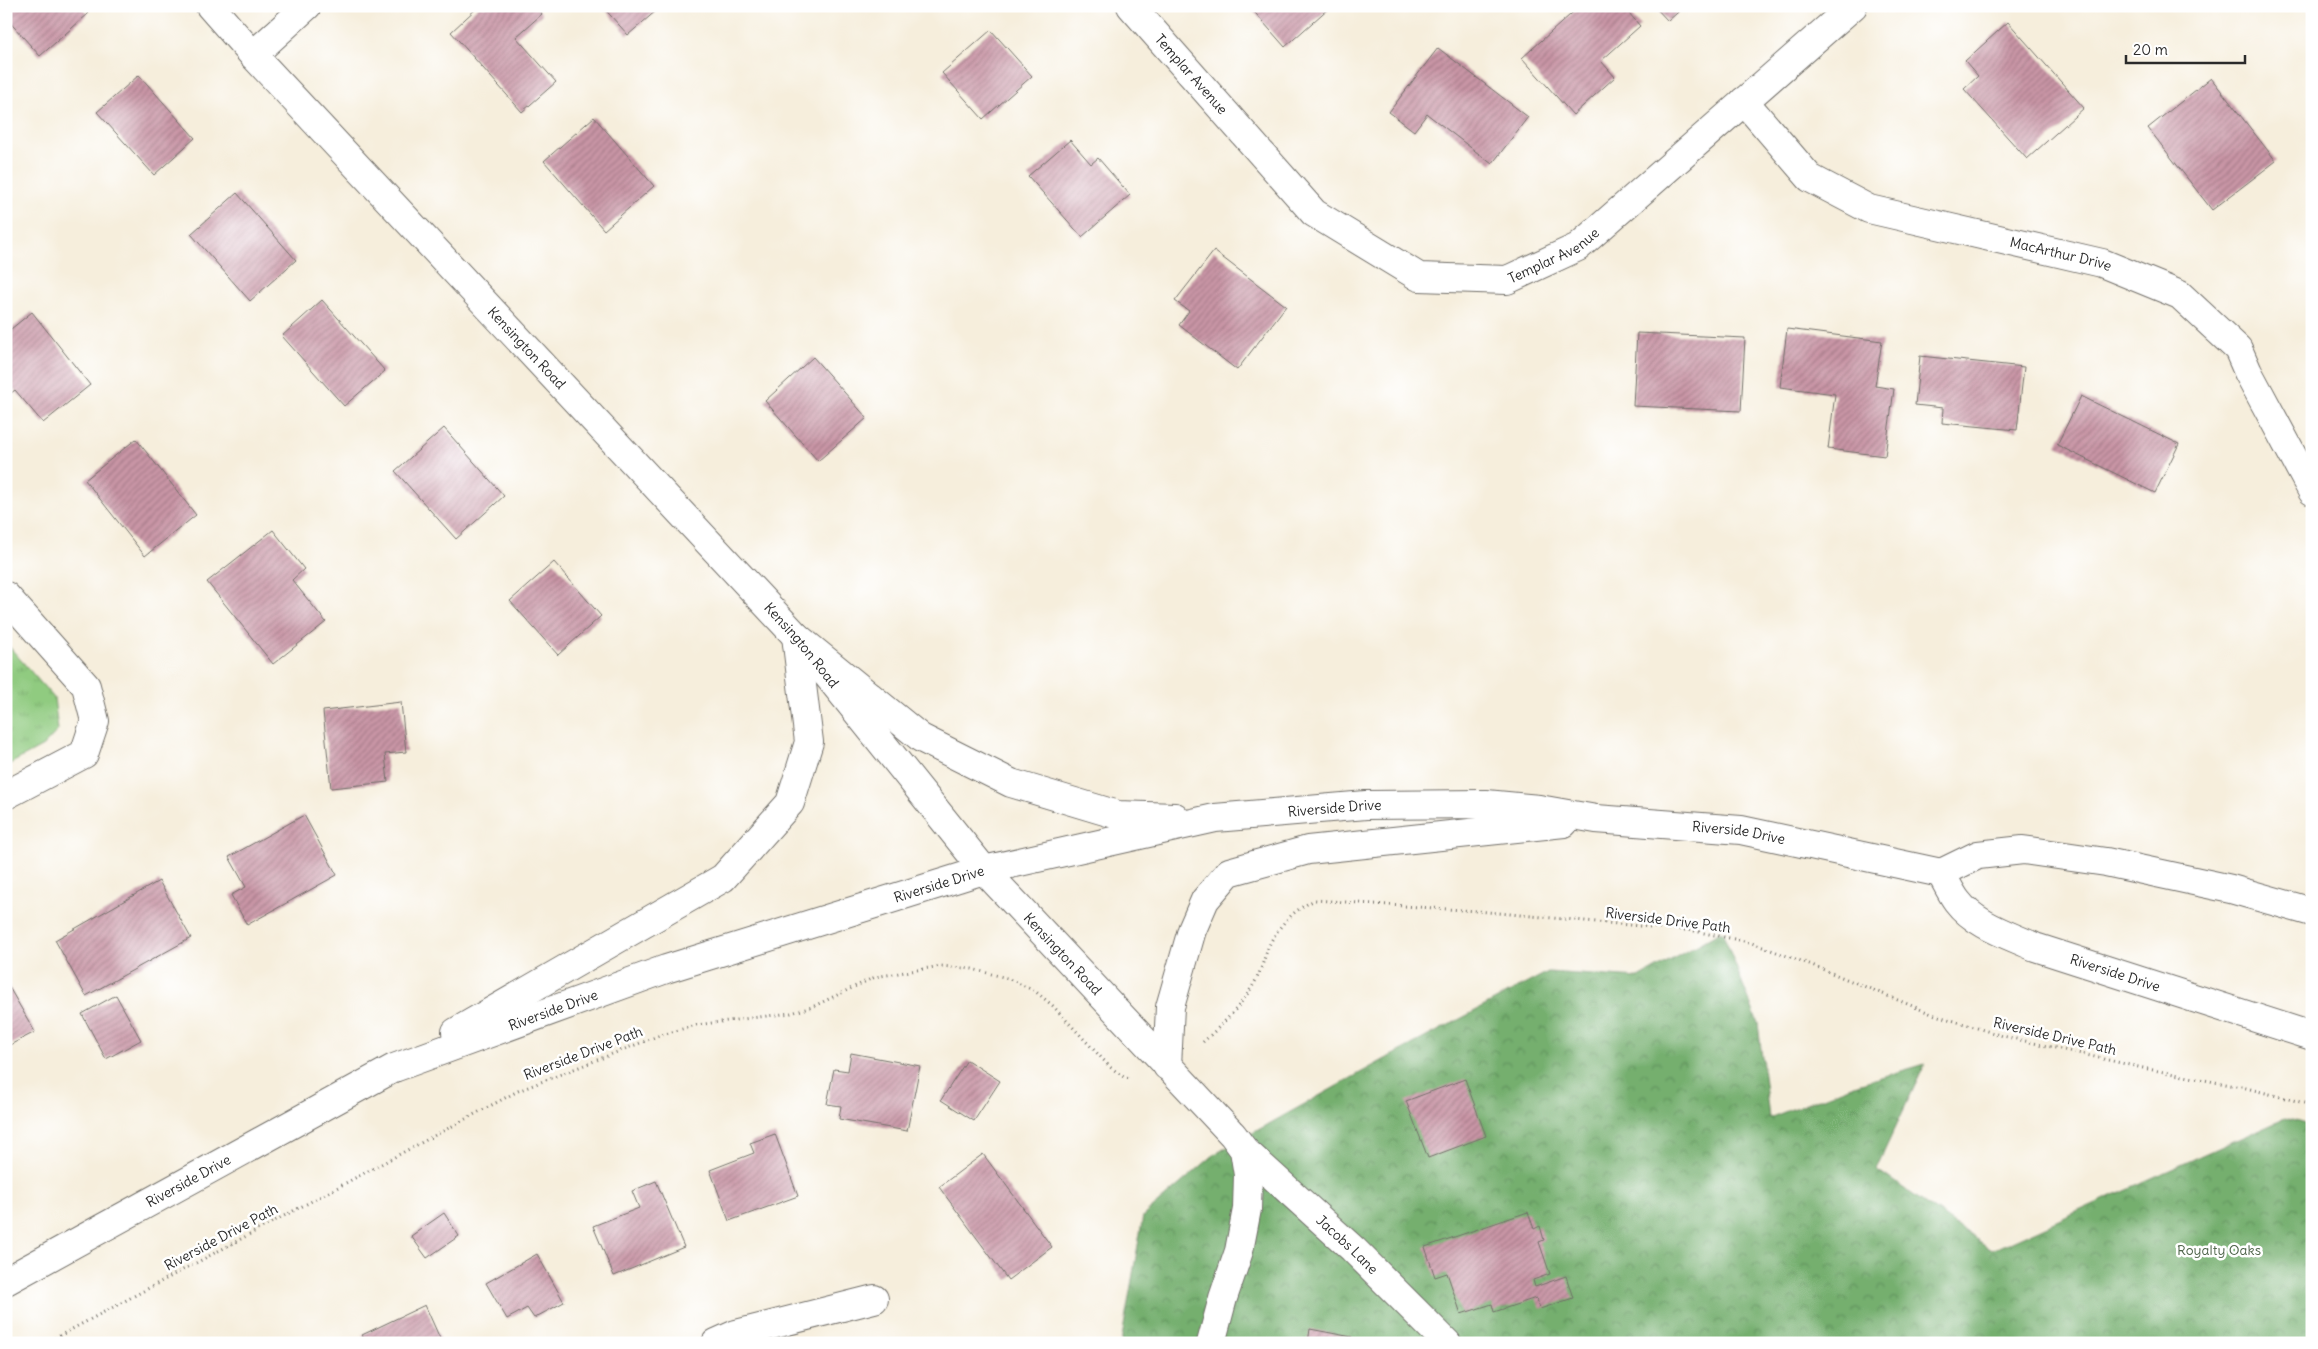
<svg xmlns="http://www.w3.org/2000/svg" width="2318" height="1349" viewBox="0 0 2318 1349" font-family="Delius,sans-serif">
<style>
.forest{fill:url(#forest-crowns);stroke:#506d4c}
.park{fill:url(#park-tufts);stroke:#5e7b56}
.building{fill:url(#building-hatch)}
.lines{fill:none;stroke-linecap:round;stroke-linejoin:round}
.minor-casing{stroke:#726f69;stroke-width:30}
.tertiary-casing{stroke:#726f69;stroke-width:30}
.trunk-casing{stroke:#726f69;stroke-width:30}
.path{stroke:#726f69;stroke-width:3;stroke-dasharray:1 4;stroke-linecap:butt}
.minor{stroke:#fff;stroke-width:28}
.tertiary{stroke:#fff;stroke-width:28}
.trunk{stroke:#fff;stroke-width:28}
.labels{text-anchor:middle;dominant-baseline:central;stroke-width:5;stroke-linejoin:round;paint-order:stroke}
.street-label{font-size:14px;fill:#2b2b2b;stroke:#fff}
.park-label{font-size:14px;fill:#4e6349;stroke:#fff}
</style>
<defs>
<pattern id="forest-crowns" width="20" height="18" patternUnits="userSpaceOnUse" patternTransform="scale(1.25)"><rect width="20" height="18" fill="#74af6e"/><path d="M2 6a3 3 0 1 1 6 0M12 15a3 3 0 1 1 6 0" fill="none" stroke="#5f8f5b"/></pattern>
<pattern id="park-tufts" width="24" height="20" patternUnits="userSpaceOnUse" patternTransform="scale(1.25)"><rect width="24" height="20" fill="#90cb80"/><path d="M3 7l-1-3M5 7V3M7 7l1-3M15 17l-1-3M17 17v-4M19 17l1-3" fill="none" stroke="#7cae6f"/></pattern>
<pattern id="building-hatch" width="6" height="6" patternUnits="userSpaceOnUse" patternTransform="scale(1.25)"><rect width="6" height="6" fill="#c995a6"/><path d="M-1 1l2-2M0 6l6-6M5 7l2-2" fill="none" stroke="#a37a87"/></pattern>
</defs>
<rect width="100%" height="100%" fill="#fff"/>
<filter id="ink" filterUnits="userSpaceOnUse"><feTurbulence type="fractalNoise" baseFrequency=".02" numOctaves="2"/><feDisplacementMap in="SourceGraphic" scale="10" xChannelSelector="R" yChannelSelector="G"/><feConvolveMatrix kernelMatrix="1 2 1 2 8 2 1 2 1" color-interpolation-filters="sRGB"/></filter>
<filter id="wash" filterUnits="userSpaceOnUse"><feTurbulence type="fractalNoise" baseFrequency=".0096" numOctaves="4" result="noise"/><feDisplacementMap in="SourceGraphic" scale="20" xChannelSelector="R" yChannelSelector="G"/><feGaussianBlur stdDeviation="1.12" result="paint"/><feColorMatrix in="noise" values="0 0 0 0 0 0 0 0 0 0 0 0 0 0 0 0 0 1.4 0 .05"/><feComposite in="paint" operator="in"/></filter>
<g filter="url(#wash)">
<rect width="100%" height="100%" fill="#f6eedc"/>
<polygon class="forest" points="1722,931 1758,1023 1769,1118 1854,1085 1925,1064 1876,1169 1992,1250 2285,1118 2312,1126 2312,1343 1121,1343 1143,1216 1215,1154 1387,1058 1548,972 1639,978"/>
<polygon class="park" points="6,643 54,698 58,730 43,746 6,766"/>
<g id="blocks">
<g class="building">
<polygon points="6,6 81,6 88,14 40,56 6,18"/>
<polygon points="479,6 536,6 542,14 516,37 556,82 522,112 451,32"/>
<polygon points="602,6 653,6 657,10 628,35"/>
<polygon points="1249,6 1331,6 1285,47"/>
<polygon points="1580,6 1623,6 1640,26 1601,61 1615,77 1573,115 1522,58"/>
<polygon points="1654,6 1685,6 1668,21"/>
<polygon points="2008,22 2084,108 2027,159 1964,89 1978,76 1965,61"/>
<polygon points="991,30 1032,76 983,119 942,73"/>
<polygon points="1438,48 1528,117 1492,164 1427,114 1414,131 1389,112"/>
<polygon points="139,75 195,138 154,175 97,112"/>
<polygon points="2211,78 2276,161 2212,210 2148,128"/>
<polygon points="594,117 654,186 604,230 544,161"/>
<polygon points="1070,140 1091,164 1098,158 1130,195 1082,237 1028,176"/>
<polygon points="237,193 296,260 250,301 191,234"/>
<polygon points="1214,251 1286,306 1237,370 1179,325 1189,311 1175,301"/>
<polygon points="322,300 385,371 344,406 282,336"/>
<polygon points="32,312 90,385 43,423 15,390 6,397 6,333"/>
<polygon points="1787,329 1882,341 1875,386 1894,389 1885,456 1828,449 1835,394 1780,387"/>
<polygon points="1637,333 1745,338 1741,411 1633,406"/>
<polygon points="1920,356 2024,367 2017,430 1942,423 1943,408 1915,405"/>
<polygon points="813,357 867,418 818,461 765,401"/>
<polygon points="2081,396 2179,444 2155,493 2057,445"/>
<polygon points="444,428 504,496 456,539 395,471"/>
<polygon points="136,439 196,515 145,556 85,480"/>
<polygon points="273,530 304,569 292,580 326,622 273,664 207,582"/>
<polygon points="554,562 601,616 558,655 510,601"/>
<polygon points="401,702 406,752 385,754 388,782 331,788 323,711"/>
<polygon points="304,815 337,875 247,925 231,895 246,887 229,857"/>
<polygon points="159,881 191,938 86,996 55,940"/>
<polygon points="6,982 35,1032 6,1047"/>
<polygon points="116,995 141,1040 106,1059 82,1014"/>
<polygon points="851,1053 920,1066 907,1131 839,1119 841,1106 827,1104 834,1069 848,1071"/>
<polygon points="967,1060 1000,1081 974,1121 941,1100"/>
<polygon points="1465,1079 1486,1136 1428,1158 1406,1101"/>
<polygon points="775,1134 798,1196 729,1221 710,1170 754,1153 750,1143"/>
<polygon points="983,1154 1052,1247 1008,1280 939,1187"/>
<polygon points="656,1181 684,1247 614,1276 593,1226 639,1208 632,1191"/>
<polygon points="1528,1212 1534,1229 1540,1226 1544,1240 1539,1242 1550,1274 1533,1280 1535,1287 1566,1276 1573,1298 1540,1309 1536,1298 1494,1312 1492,1304 1461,1314 1447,1273 1435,1277 1425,1247"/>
<polygon points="444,1213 459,1236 427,1258 411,1236"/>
<polygon points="537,1254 564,1302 534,1318 527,1308 507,1319 486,1283"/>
<polygon points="425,1305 442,1343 366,1343 362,1335"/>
<polygon points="1310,1329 1352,1337 1351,1343 1308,1343"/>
</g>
</g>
</g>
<g filter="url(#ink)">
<use href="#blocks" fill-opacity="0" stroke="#726f69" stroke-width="1"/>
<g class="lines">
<g class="minor-casing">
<g id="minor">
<path id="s1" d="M 1131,6 L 1314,213 L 1419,277 L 1507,280 L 1578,247 L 1853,6"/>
<polyline points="253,55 307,6"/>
<path id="s2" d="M 1744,101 L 1810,178 L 1869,209 L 2102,263 L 2180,295 L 2238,349 L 2248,372 L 2312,491"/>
<polyline points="6,596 86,686 95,721 84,754 6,795"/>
<path id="s3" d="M 984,870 L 1233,1135 L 1244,1150 L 1248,1175 L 1247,1209 L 1239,1251 L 1223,1298 L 1211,1343"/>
<path id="s4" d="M 1244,1150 L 1353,1249 L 1447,1343"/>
<polyline points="716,1343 736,1334 874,1299"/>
</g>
</g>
<g class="tertiary-casing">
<g id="tertiary">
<path id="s5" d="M 210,6 L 253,55 L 796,636 L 984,870"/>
</g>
</g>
<g class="trunk-casing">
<g id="trunk">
<polyline points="796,636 921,738 1011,783 1118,815 1175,817"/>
<path id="s6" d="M 1941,873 C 1946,882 1951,893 1957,901 C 1975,925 2009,935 2035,947 L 2312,1036"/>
<polyline points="456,1032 723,878 790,803 809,742 796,636"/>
<polyline points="1167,1066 1170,1007 1192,930 1205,900 1229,872 1308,850 1564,823"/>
<path id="s7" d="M 6,1281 L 394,1068 L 666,969 L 984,870 L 1215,818 L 1366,805 L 1486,804 L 1539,809 L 1596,819 L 1741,830 L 1941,873 L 1978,855 L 2023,850 L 2106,862 L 2231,889 L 2312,912"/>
</g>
</g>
<g class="path">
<path d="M 1203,1042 C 1223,1024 1245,1002 1257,978 C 1264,964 1266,947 1275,935 C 1284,920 1299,907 1315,900 L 1477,911 L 1694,931 L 1749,942 L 1812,965 L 1932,1014 L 2003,1036 L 2143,1068 L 2246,1088 L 2312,1105"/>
<polyline points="46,1343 518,1091 658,1036 696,1025 791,1013 812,1007 875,977 941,966 972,969 1007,978 1035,991 1053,1006 1110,1067 1125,1078 1131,1079"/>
<polyline points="1105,1343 1107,1339 1111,1343"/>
</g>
<use href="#minor" class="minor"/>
<use href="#tertiary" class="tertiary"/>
<use href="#trunk" class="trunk"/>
</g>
</g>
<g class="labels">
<g class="street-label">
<text stroke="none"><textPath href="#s1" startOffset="91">Templar Avenue</textPath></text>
<text stroke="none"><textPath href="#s1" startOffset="540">Templar Avenue</textPath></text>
<text stroke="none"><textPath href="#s2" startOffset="365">MacArthur Drive</textPath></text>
<text stroke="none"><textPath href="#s5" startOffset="466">Kensington Road</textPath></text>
<text stroke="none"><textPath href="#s5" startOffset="871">Kensington Road</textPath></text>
<text stroke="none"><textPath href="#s7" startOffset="1422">Riverside Drive</textPath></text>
<text stroke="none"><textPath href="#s7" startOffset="1828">Riverside Drive</textPath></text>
<text stroke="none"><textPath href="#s7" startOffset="1018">Riverside Drive</textPath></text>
<text transform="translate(1668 920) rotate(7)">Riverside Drive Path</text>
<text stroke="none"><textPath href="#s3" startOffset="115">Kensington Road</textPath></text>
<text stroke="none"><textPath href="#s6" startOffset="208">Riverside Drive</textPath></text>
<text stroke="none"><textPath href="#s7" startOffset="612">Riverside Drive</textPath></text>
<text transform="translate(2055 1036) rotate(13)">Riverside Drive Path</text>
<text transform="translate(583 1053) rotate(-21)">Riverside Drive Path</text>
<text stroke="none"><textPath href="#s7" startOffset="208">Riverside Drive</textPath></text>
<text transform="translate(221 1237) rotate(-28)">Riverside Drive Path</text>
<text stroke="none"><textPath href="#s4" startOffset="140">Jacobs Lane</textPath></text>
</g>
<g class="park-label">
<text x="2219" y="1250">Royalty Oaks</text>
</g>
</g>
<rect width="2318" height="1349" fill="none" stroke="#fff" stroke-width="25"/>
<path d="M2126 55v8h119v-8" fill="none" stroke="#2b2b2b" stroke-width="2.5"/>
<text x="2133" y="55" font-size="15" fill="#2b2b2b" stroke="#ffffff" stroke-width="4" paint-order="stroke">20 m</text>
</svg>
